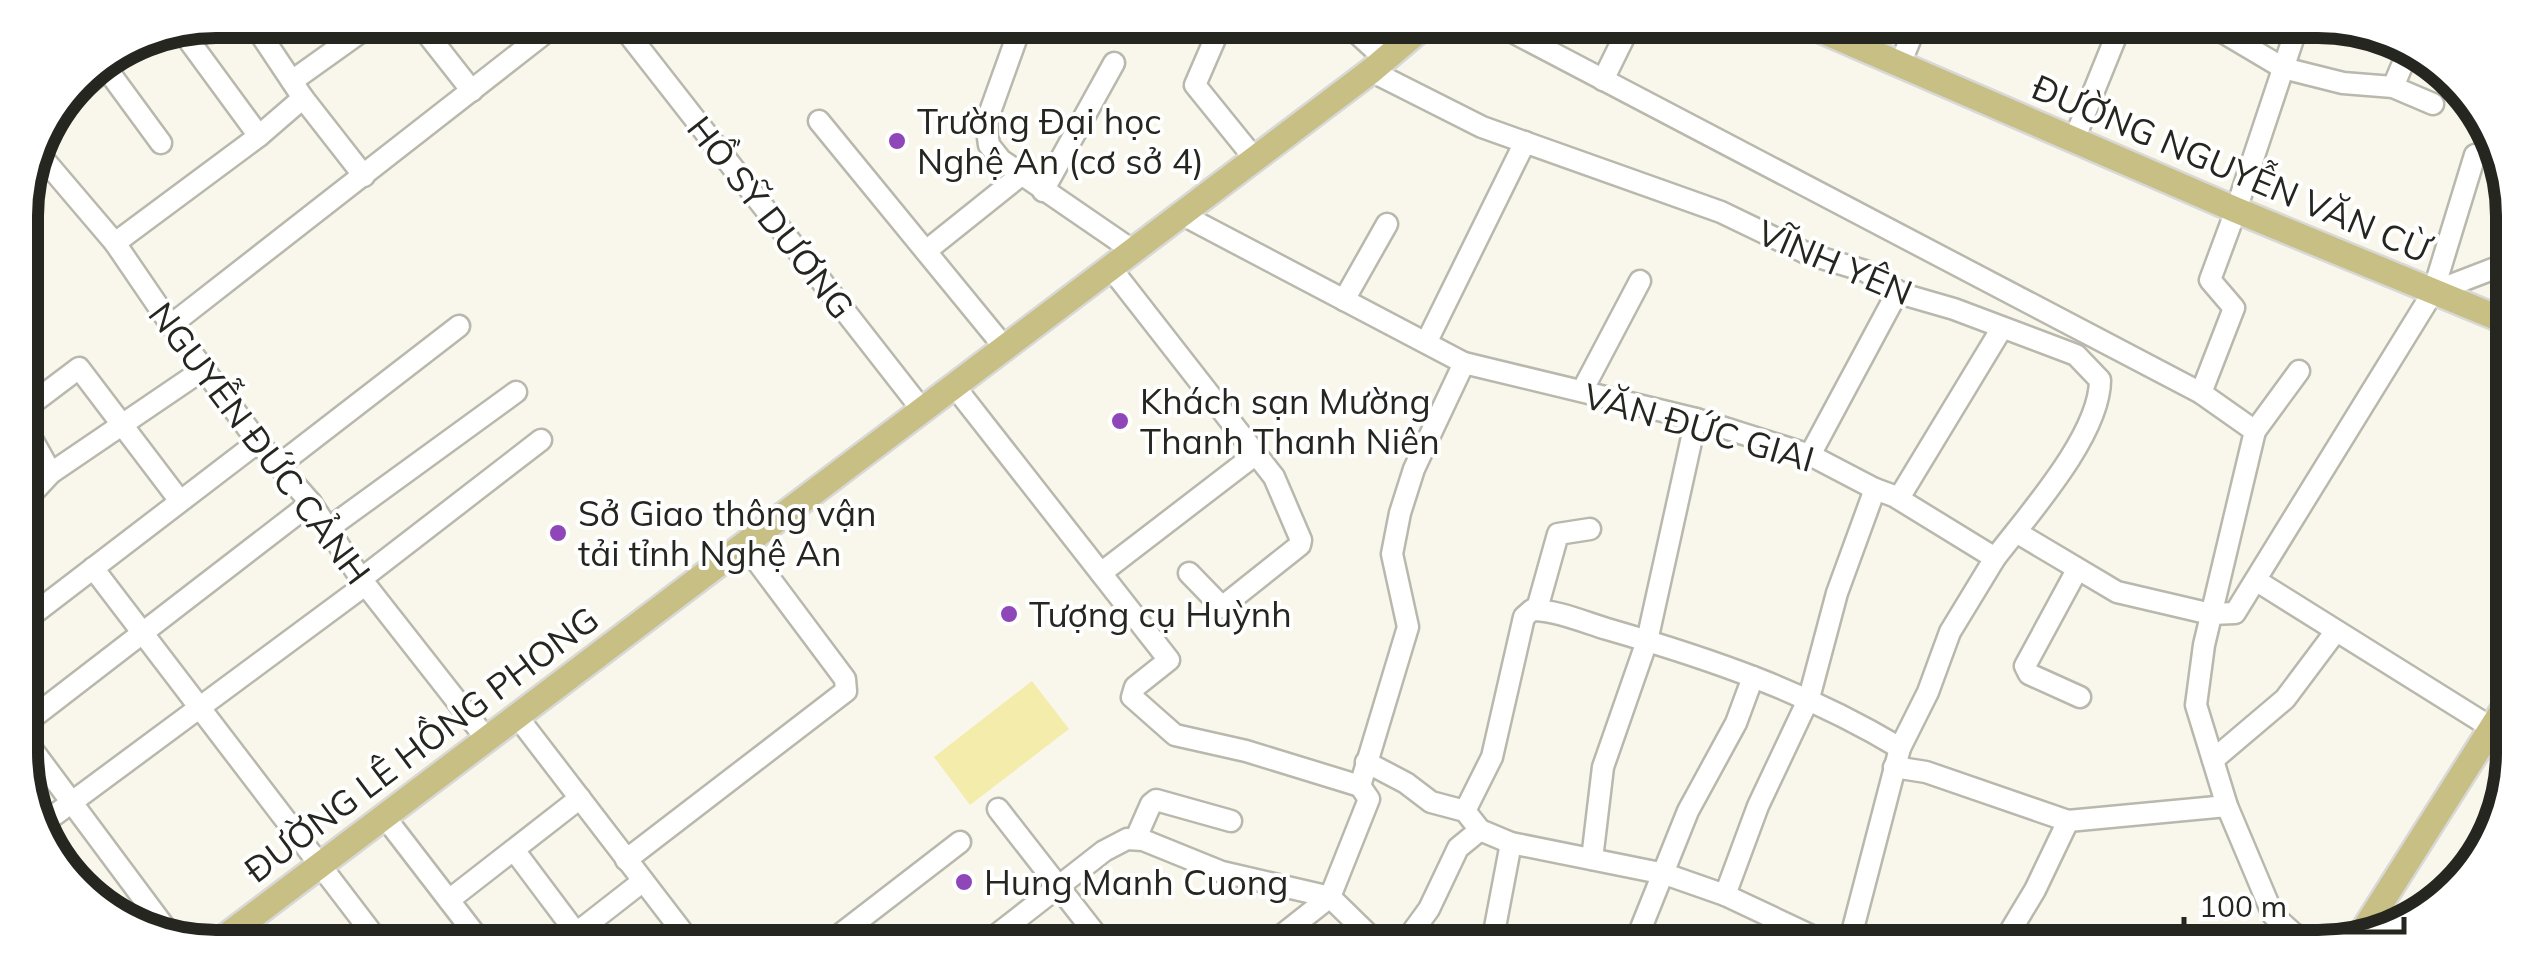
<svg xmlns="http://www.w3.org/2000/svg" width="2534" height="967" viewBox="0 0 2534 967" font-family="Mulish,sans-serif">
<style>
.green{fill:#f4ecab}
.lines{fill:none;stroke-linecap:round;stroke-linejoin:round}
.minor-casing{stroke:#b9b8ac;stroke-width:25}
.major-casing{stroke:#d8d8d7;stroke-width:30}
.minor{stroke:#fff;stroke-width:20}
.major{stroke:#c7bf83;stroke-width:25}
.poi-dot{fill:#8f46b9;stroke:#fff;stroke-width:4}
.labels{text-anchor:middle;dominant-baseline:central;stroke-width:8;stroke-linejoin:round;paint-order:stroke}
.poi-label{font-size:35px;fill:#262621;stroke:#fff;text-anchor:start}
.street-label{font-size:35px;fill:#262621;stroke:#fff}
.rim{fill:none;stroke:#262621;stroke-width:12}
</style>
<rect width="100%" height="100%" fill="#f9f7eb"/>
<g class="green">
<polygon points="1032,681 1069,729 970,805 934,757"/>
<polygon points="2504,788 2503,815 2437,907 2425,911"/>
</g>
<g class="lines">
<g class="minor-casing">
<g id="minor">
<polyline points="251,20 303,98 364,176"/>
<polyline points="417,21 472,91"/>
<polyline points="619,22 923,411"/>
<polyline points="1013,24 1019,31 986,123 989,145 1001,160 1132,250"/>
<polyline points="1221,25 1195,85 1254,158"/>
<polyline points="1349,26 1385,59"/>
<polyline points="1501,26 2201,393 2255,431 2204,645 2196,705 2227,806 2273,915 2293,933 2317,947"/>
<polyline points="179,27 259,136"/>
<polyline points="2219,30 2283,68 2343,83 2393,87 2433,104"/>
<polyline points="1900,64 1915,28"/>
<polyline points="106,68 161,143"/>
<path d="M 1371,71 L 1482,127 L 1721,212 L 1808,254 L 1865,271 L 1902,294 L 1954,309 L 2076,355 L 2100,380 C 2100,435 2028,515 1995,558"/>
<polyline points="1603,80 1629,27"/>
<polyline points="292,81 376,21"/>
<polyline points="2393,87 2409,49"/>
<polyline points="2450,87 2454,79"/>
<polyline points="57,108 153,32"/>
<polyline points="819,121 1005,348"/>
<polyline points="2074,140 2119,29"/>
<polyline points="35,149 115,243 171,325 258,442 311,503 361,579 485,737"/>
<polyline points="1043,191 1114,63"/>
<polyline points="1181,214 1464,363 1696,419 1810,455 1875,489 1894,496 1995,558 1950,632 1928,692 1900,748 1849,944"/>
<polyline points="115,243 259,136 303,98"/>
<polyline points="926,251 1021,175"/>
<polyline points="1110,267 1274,477 1301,540 1300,545 1222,607 1189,573"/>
<polyline points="2433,292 2511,262"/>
<polyline points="1344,300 1387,224"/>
<polyline points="171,325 559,22"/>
<polyline points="1427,341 1525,142"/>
<polyline points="955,387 1169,660 1135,687 1132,697 1175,735 1246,751 1360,786"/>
<polyline points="1582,391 1640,281"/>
<polyline points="2201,393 2234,308 2210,280 2236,210 2296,30"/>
<polyline points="22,411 79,368 180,501"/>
<polyline points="22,421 51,473"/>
<polyline points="2255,431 2299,371"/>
<polyline points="1810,455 1898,291"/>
<polyline points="279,465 459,326"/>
<polyline points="1899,498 2002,328"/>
<polyline points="22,504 51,473 204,369"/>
<polyline points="329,528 516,392"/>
<polyline points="2016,532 2117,592 2211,614 2235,613 2433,292 2475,155"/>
<polyline points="93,568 375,937"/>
<polyline points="2077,570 2025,666 2029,674 2080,697"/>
<polyline points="1101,573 1256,454"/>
<polyline points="361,579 541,440"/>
<polyline points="2257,581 2492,728"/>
<polyline points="1537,609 1558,534 1590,529"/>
<polyline points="23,622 258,442"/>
<polyline points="23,658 29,667 23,672"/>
<polyline points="516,715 688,939"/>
<polyline points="23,725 311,503"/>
<polyline points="23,737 172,937"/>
<polyline points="2213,760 2285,699 2336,631"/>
<polyline points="1366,762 1406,783 1431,802 1465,811 1480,830 1511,843 1665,874 1725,895 1829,944"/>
<polyline points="1894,767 1926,772 2068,821 2227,806"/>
<polyline points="998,809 1101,941"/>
<path d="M 1465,811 L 1492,757 L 1524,617 L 1532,610 C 1556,610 1584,622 1607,629 C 1711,659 1807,692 1900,748"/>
<polyline points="384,816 478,938"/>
<polyline points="41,825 365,585"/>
<polyline points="1136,838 1151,804 1156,800 1231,821"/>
<polyline points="514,850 580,938"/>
<polyline points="1592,859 1603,767 1647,641 1696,419"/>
<polyline points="626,860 846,691 845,679 744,544"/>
<polyline points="1725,895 1758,806 1809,698 1837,593 1875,489"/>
<polyline points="1330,897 1376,942"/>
<polyline points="449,900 580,798"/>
<polyline points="570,938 643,881"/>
<polyline points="833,940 960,842"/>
<polyline points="990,940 1104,851 1127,839 1143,840 1222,872 1330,897"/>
<polyline points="1273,942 1330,897 1369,799 1360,786 1408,627 1392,554 1400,513 1414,469 1464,363"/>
<polyline points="1405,942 1429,909 1458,848 1480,830"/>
<polyline points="1492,943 1511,843"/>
<polyline points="1635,943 1688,811 1736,723 1753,677"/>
<polyline points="2002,945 2035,890 2068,821"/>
</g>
</g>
<g class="major-casing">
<g id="major">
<polyline points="1816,28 2236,210 2510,323"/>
<polyline points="2360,936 2505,707"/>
<polyline points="225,937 1371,71 1424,26"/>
</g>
</g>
<use href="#minor" class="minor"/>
<use href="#major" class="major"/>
</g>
<g class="poi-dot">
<circle cx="897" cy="141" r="10"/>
<circle cx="1120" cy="421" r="10"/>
<circle cx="558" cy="533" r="10"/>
<circle cx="1009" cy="614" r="10"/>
<circle cx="964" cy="882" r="10"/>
</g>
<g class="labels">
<g class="poi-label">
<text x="917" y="121">Trường Đại học<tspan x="917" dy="40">Nghệ An (cơ sở 4)</tspan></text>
<text x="1140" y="401">Khách sạn Mường<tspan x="1140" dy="40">Thanh Thanh Niên</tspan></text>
<text x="578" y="513">Sở Giao thông vận<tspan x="578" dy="40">tải tỉnh Nghệ An</tspan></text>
<text x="1029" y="614">Tượng cụ Huỳnh</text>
<text x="984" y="882">Hung Manh Cuong</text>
</g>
<g class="street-label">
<text transform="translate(2231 168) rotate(23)">ĐƯỜNG NGUYỄN VĂN CỪ</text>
<text transform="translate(771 217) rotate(52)">HỒ SỸ DƯƠNG</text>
<text transform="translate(1835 262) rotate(23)">VĨNH YÊN</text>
<text transform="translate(1699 427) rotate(16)">VĂN ĐỨC GIAI</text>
<text transform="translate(260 443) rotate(53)">NGUYỄN ĐỨC CẢNH</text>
<text transform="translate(421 744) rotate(-37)">ĐƯỜNG LÊ HỒNG PHONG</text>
</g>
</g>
<path d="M0 0H2534V967H0ZM216 38H2318A178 178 0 0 1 2496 216V752A178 178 0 0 1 2318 930H216A178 178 0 0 1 38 752V216A178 178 0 0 1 216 38Z" fill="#fff" fill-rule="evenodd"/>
<path class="rim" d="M216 38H2318A178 178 0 0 1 2496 216V752A178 178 0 0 1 2318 930H216A178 178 0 0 1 38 752V216A178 178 0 0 1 216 38Z"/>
<path d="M2184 917v15h220v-15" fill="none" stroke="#262621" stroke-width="5"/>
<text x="2199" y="917" font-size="30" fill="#262621" stroke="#ffffff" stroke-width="8" paint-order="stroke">100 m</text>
</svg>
